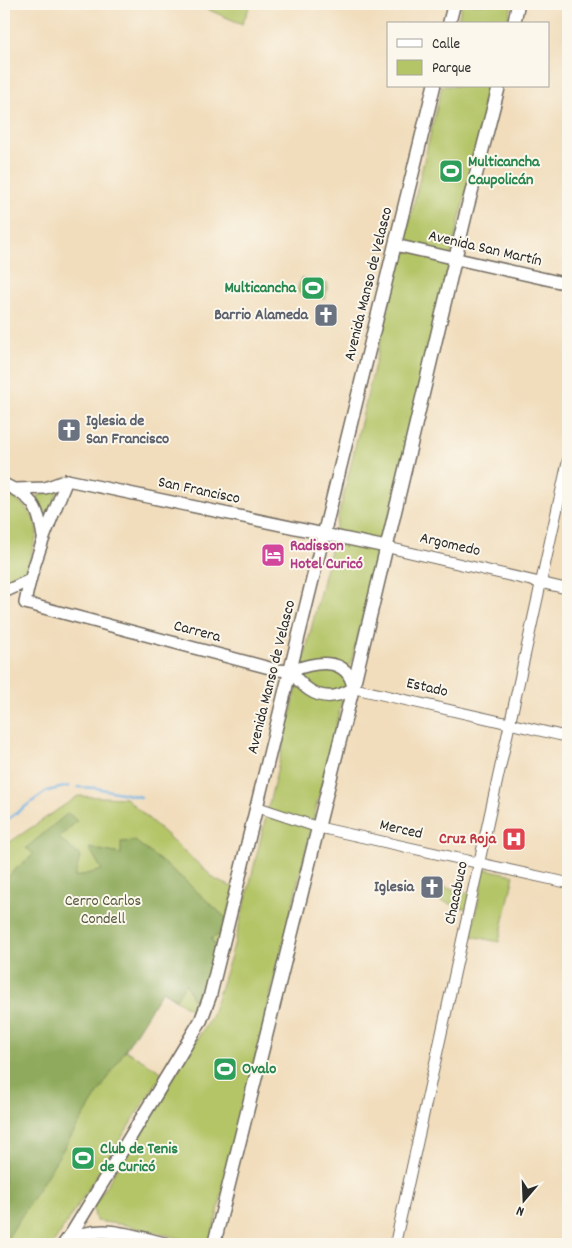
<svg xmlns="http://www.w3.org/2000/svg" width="572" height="1248" viewBox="0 0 572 1248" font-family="Dekko,sans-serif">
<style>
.green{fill:#b4c568;stroke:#70784a}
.forest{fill:#8faa5c;stroke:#5d6a44}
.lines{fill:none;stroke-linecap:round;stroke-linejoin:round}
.stream{stroke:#6eb0e3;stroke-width:2.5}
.tertiary-casing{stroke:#70695e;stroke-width:12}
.secondary-casing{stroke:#70695e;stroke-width:14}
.primary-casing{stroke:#70695e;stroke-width:15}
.tertiary{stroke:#fff;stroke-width:10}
.secondary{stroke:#fff;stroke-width:11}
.primary{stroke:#fff;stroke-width:12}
.labels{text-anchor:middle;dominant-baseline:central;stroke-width:4;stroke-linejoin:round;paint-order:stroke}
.leisure-label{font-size:16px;font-weight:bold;fill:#27864d;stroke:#fbf7ec;text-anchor:start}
.street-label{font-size:16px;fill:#2b2b2b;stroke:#fbf7ec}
.worship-label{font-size:16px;font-weight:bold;fill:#5b616d;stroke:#fbf7ec;text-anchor:end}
.hotel-label{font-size:16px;font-weight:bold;fill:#b23c85;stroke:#fbf7ec;text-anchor:start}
.health-label{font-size:16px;font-weight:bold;fill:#be3a42;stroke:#fbf7ec;text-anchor:end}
.park-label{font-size:16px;fill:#54593d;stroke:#fbf7ec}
</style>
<rect width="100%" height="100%" fill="#fbf7ec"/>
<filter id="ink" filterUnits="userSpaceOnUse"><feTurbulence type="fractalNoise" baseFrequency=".02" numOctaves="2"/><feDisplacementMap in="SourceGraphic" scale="10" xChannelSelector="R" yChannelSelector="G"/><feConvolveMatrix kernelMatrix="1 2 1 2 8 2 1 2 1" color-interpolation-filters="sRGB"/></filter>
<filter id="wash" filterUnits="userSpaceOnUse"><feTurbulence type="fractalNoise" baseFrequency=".0096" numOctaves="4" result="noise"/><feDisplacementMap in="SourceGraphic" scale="20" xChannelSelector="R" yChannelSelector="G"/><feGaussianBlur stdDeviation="1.12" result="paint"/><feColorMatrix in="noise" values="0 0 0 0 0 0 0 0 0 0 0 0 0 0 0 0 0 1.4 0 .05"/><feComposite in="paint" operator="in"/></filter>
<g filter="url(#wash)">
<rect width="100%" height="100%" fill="#f1ddbc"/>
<g class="green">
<polygon points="195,4 244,4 250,6 242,24"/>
<polygon points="462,4 512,4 507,24 457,24"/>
<polygon points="442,86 492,86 449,263 400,478 379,549 346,684 347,687 345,689 210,1244 199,1243 125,1225 96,1221 93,1207 211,1017 231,956 248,891"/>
<polygon points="301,278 328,284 325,299 297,292"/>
<polygon points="59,489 46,519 37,496"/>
<path d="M 4,493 C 22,502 37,514 37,535 L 24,578 L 4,587 Z"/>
<polygon points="78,796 126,798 216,880 235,888 205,997 196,1013 162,991 125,1050 163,1073 53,1244 4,1244 4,846"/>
<polygon points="485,869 514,875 499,942 471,936"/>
<polygon points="443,887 475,895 471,910 440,901"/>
</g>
<polygon class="forest" points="68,813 77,821 59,838 80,856 75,877 102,870 89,848 121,854 121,842 135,841 181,877 226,918 223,933 211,939 219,951 202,1003 192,999 186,983 176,999 162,991 4,1244 4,884 12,872 34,854 26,848"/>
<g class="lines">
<g class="stream">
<polyline points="78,787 96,788 141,797"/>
<polyline points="4,822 47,791 69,786"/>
</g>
</g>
</g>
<g filter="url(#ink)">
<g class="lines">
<g class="tertiary-casing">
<g id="tertiary">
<polyline points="386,547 568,589"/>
<polyline points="353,688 568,737"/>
<polyline points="257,807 317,827 568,883"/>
<polyline points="395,1244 568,460"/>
</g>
</g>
<g class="secondary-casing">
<g id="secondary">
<polyline points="395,245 568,284"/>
<path d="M 67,480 C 51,520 33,560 25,603 L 277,670 L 291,671 C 307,694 327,705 353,688 C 348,654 312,663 291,671"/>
<polyline points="67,480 386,547"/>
<path d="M 4,484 C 33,498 38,505 43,537"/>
<polyline points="16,489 45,488 67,480"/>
<polyline points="4,592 30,580"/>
</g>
</g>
<g class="primary-casing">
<g id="primary">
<polyline points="449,24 454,4"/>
<polyline points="514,24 518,4"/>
<path d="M 67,1241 C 99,1222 133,1236 166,1244"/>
<polyline points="64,1244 72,1233 192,1035 201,1020 210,996 434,86"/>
<polyline points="214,1244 353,688 467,209 499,86"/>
</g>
</g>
<use href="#tertiary" class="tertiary"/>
<use href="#secondary" class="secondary"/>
<use href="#primary" class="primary"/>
</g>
</g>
<defs>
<g id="stadium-square" transform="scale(1.25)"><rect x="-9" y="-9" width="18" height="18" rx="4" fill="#2e9e5b" stroke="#fbf7ec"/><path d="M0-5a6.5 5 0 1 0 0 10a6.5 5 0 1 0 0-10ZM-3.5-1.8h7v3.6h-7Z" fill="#fff"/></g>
<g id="church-square" transform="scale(1.25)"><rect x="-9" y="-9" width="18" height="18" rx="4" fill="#6b7280" stroke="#fbf7ec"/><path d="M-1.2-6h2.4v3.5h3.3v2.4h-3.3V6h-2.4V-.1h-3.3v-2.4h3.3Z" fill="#fff"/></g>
<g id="hotel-square" transform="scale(1.25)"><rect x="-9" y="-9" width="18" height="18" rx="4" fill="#d1479c" stroke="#fbf7ec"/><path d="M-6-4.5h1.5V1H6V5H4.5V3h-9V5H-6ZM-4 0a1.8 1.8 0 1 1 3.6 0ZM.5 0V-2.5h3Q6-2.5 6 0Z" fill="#fff"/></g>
<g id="hospital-square" transform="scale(1.25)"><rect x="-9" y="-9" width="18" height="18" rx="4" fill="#e0444e" stroke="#fbf7ec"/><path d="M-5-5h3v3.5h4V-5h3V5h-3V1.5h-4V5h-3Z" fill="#fff"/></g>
</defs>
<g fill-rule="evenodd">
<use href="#stadium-square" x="451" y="171"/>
<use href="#stadium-square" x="313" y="288"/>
<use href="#church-square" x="326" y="315"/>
<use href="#church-square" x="69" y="430"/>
<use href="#hotel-square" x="273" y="555"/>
<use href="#hospital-square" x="514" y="839"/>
<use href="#church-square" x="432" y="887"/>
<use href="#stadium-square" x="225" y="1069"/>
<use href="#stadium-square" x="83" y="1158"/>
</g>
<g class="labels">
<g class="leisure-label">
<text x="468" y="162">Multicancha<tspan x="468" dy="18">Caupolicán</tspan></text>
<text x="296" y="288" text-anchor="end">Multicancha</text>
<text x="242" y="1069">Ovalo</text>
<text x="100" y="1149">Club de Tenis<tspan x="100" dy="18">de Curicó</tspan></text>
</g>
<g class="street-label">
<text transform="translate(485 249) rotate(13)">Avenida San Martín</text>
<text transform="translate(369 284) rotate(-76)">Avenida Manso de Velasco</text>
<text transform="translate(199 491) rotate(12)">San Francisco</text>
<text transform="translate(450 545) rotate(13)">Argomedo</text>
<text transform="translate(197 632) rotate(15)">Carrera</text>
<text transform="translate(272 677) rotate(-76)">Avenida Manso de Velasco</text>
<text transform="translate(427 688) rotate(13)">Estado</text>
<text transform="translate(401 830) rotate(13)">Merced</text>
<text transform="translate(457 893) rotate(-78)">Chacabuco</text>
</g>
<g class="worship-label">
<text x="308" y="315">Barrio Alameda</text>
<text x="86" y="421" text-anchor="start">Iglesia de<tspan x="86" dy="18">San Francisco</tspan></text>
<text x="414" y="887">Iglesia</text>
</g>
<g class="hotel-label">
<text x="290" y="546">Radisson<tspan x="290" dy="18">Hotel Curicó</tspan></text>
</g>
<g class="health-label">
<text x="496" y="839">Cruz Roja</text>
</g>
<g class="park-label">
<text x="103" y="901">Cerro Carlos<tspan x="103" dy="18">Condell</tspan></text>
</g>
</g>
<rect width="572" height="1248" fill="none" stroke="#fbf7ec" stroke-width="20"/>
<rect x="387" y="22" width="162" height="65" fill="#fbf7ec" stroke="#a8a59f"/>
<rect x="397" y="39" width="25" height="8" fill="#ffffff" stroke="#a8a59f"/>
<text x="432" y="48" font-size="15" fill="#2b2b2b">Calle</text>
<rect x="397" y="60" width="25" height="15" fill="#b4c568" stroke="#a8a59f"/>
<text x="432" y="72" font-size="15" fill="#2b2b2b">Parque</text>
<g transform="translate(524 1200) rotate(199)" stroke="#fbf7ec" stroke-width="4" paint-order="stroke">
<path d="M0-4L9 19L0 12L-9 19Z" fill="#2b2b2b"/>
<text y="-8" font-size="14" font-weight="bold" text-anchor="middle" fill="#2b2b2b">N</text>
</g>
</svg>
